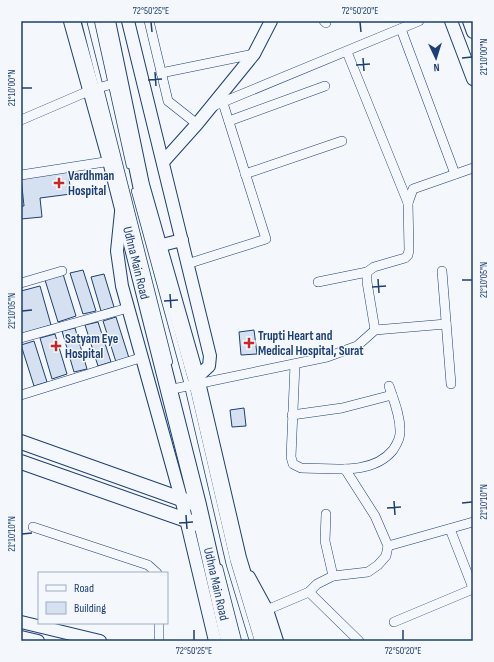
<svg xmlns="http://www.w3.org/2000/svg" width="494" height="662" viewBox="0 0 494 662" font-family="'Sofia Sans Condensed',sans-serif">
<style>
.building{fill:#d5e0f0;stroke:#1d3f73}
.lines{fill:none;stroke-linecap:round;stroke-linejoin:round}
.lane-casing{stroke:#1d3f73;stroke-width:6}
.street-casing{stroke:#1d3f73;stroke-width:10}
.secondary-casing{stroke:#1d3f73;stroke-width:14}
.primary-casing{stroke:#1d3f73;stroke-width:16}
.highway-casing{stroke:#1d3f73;stroke-width:18}
.lane{stroke:#f4f7fb;stroke-width:4.5}
.street{stroke:#f4f7fb;stroke-width:9}
.secondary{stroke:#f4f7fb;stroke-width:12}
.primary{stroke:#f4f7fb;stroke-width:14}
.highway{stroke:#f4f7fb;stroke-width:16}
.ticks{fill:none;stroke:#1d3f73;stroke-width:1.5}
.poi-dot{fill:#c62828;stroke:#f4f7fb;stroke-width:1.5}
.labels{text-anchor:middle;dominant-baseline:central;stroke-width:3;stroke-linejoin:round;paint-order:stroke}
.poi-label{font-size:13px;font-weight:bold;fill:#1d3f73;stroke:#f4f7fb;text-anchor:start}
.street-label{font-size:13px;fill:#1d3f73;stroke:#f4f7fb}
.neatline{fill:none;stroke:#1d3f73;stroke-width:1.5}
.ticks-label{font-size:10px;text-anchor:middle;fill:#1d3f73}
</style>
<rect width="100%" height="100%" fill="#f4f7fb"/>
<g class="building">
<polygon points="68,171 71,194 40,198 42,217 21,219 21,206 24,206 21,178"/>
<polygon points="83,270 96,311 83,314 70,273"/>
<polygon points="63,274 76,316 58,322 45,280"/>
<polygon points="104,274 114,307 101,311 91,277"/>
<polygon points="40,286 51,325 21,334 21,291"/>
<polygon points="116,317 129,358 116,362 103,321"/>
<polygon points="98,322 111,362 98,366 85,325"/>
<polygon points="75,328 87,369 74,372 62,331"/>
<polygon points="254,330 257,354 241,355 239,332"/>
<polygon points="55,334 67,374 52,379 40,338"/>
<polygon points="34,341 47,382 34,386 21,345"/>
<polygon points="244,408 246,426 232,427 230,410"/>
</g>
<g class="lines">
<g class="lane-casing">
<g id="lane">
<polyline points="84,21 170,362"/>
<polyline points="97,21 129,166"/>
<polyline points="134,191 186,381 229,565 252,641"/>
<polyline points="220,567 239,641"/>
</g>
</g>
<g class="street-casing">
<g id="street">
<polyline points="149,21 168,101 197,124"/>
<polyline points="324,21 326,23"/>
<polyline points="401,29 455,174"/>
<polyline points="347,52 408,203"/>
<polyline points="161,73 254,54"/>
<polyline points="211,107 419,21"/>
<polyline points="21,120 91,90 119,82"/>
<polyline points="229,121 325,86"/>
<polyline points="245,174 342,141"/>
<polyline points="21,175 111,161"/>
<polyline points="187,264 266,239 223,103"/>
<polyline points="442,271 451,384"/>
<polyline points="367,272 367,282 375,330"/>
<polyline points="318,282 367,272 374,267 405,258 408,255 409,250 408,203 413,189 473,168"/>
<polyline points="21,283 62,271"/>
<polyline points="21,338 128,308"/>
<path d="M 295,364 L 291,457 L 293,464 L 301,468 C 331,468 372,476 393,450 C 397,444 401,437 400,430 C 400,415 394,401 389,386"/>
<polyline points="168,390 327,357 357,346 375,330 446,324"/>
<polyline points="21,395 140,358"/>
<polyline points="292,415 342,408 392,395"/>
<polyline points="326,514 325,541 333,576"/>
<polyline points="33,527 148,565 157,573"/>
<polyline points="450,529 473,588"/>
<polyline points="388,546 473,522"/>
<polyline points="309,592 359,641"/>
<polyline points="262,612 309,592 317,584 333,576 368,572 378,565 386,556 388,546 375,516 345,469"/>
<polyline points="394,622 473,589"/>
<polyline points="159,623 159,641"/>
</g>
</g>
<g class="secondary-casing">
<g id="secondary">
<polyline points="128,21 210,356 209,366 196,378"/>
<polyline points="451,21 473,79"/>
<polyline points="469,21 473,32"/>
<polyline points="163,162 197,124 254,54 271,21"/>
<polyline points="121,212 117,251 122,286 181,498 215,641"/>
<polyline points="158,246 182,240"/>
<polyline points="249,577 267,610 277,641"/>
<polyline points="21,622 100,641"/>
<polyline points="21,637 38,641"/>
</g>
</g>
<g class="primary-casing">
<g id="primary">
<polyline points="21,442 198,505"/>
<polyline points="21,462 203,526"/>
</g>
</g>
<g class="highway-casing">
<g id="highway">
<polyline points="72,21 111,161 198,505 229,641"/>
<polyline points="107,21 141,185 196,378 238,558 263,641"/>
</g>
</g>
<use href="#lane" class="lane"/>
<use href="#street" class="street"/>
<use href="#secondary" class="secondary"/>
<use href="#primary" class="primary"/>
<use href="#highway" class="highway"/>
</g>
<path class="ticks" d="M 151,22 L 152,32M 360,22 L 361,32M 363,58 L 364,71M 462,58 L 472,57M 356,65 L 370,64M 155,72 L 156,86M 148,80 L 162,79M 22,88 L 32,88M 378,279 L 379,293M 462,280 L 472,280M 372,287 L 386,286M 170,294 L 171,308M 164,301 L 178,300M 22,311 L 32,310M 394,501 L 395,515M 462,503 L 472,502M 387,508 L 401,507M 186,515 L 187,529M 179,523 L 193,522M 22,534 L 32,533M 194,630 L 194,640M 403,630 L 403,640"/>
<g class="poi-dot">
<path d="M57 177h4v4h4v4h-4v4h-4v-4h-4v-4h4z"/>
<path d="M247 337h4v4h4v4h-4v4h-4v-4h-4v-4h4z"/>
<path d="M54 340h4v4h4v4h-4v4h-4v-4h-4v-4h4z"/>
</g>
<g class="labels">
<g class="poi-label">
<text x="68" y="176">Vardhman<tspan x="68" dy="15">Hospital</tspan></text>
<text x="258" y="336">Trupti Heart and<tspan x="258" dy="15">Medical Hospital, Surat</tspan></text>
<text x="65" y="339">Satyam Eye<tspan x="65" dy="15">Hospital</tspan></text>
</g>
<g class="street-label">
<text transform="translate(136 263) rotate(76)">Udhna Main Road</text>
<text transform="translate(216 584) rotate(77)">Udhna Main Road</text>
</g>
</g>
<rect width="494" height="662" fill="none" stroke="#f4f7fb" stroke-width="44"/>
<rect x="38" y="572" width="130" height="52" fill="#f4f7fb" stroke="#9eadc5"/>
<rect x="46" y="585" width="20" height="6" fill="#f4f7fb" stroke="#9eadc5"/>
<text x="74" y="592" font-size="12" fill="#1d3f73">Road</text>
<rect x="46" y="602" width="20" height="12" fill="#d5e0f0" stroke="#9eadc5"/>
<text x="74" y="612" font-size="12" fill="#1d3f73">Building</text>
<g transform="translate(436 58) rotate(176)" stroke="#f4f7fb" stroke-width="3" paint-order="stroke">
<path d="M0-3L7 15L0 10L-7 15Z" fill="#1d3f73"/>
<text y="-6" font-size="11" font-weight="bold" text-anchor="middle" fill="#1d3f73">N</text>
</g>
<rect x="22" y="22" width="450" height="618" class="neatline"/>
<g class="ticks-label">
<text x="151" y="14">72°50'25"E</text>
<text x="360" y="14">72°50'20"E</text>
<text transform="translate(483 57) rotate(-90)" y="4">21°10'00"N</text>
<text transform="translate(11 88) rotate(-90)" y="4">21°10'00"N</text>
<text transform="translate(483 280) rotate(-90)" y="4">21°10'05"N</text>
<text transform="translate(11 311) rotate(-90)" y="4">21°10'05"N</text>
<text transform="translate(483 502) rotate(-90)" y="4">21°10'10"N</text>
<text transform="translate(11 534) rotate(-90)" y="4">21°10'10"N</text>
<text x="194" y="654">72°50'25"E</text>
<text x="403" y="654">72°50'20"E</text>
</g>
</svg>
